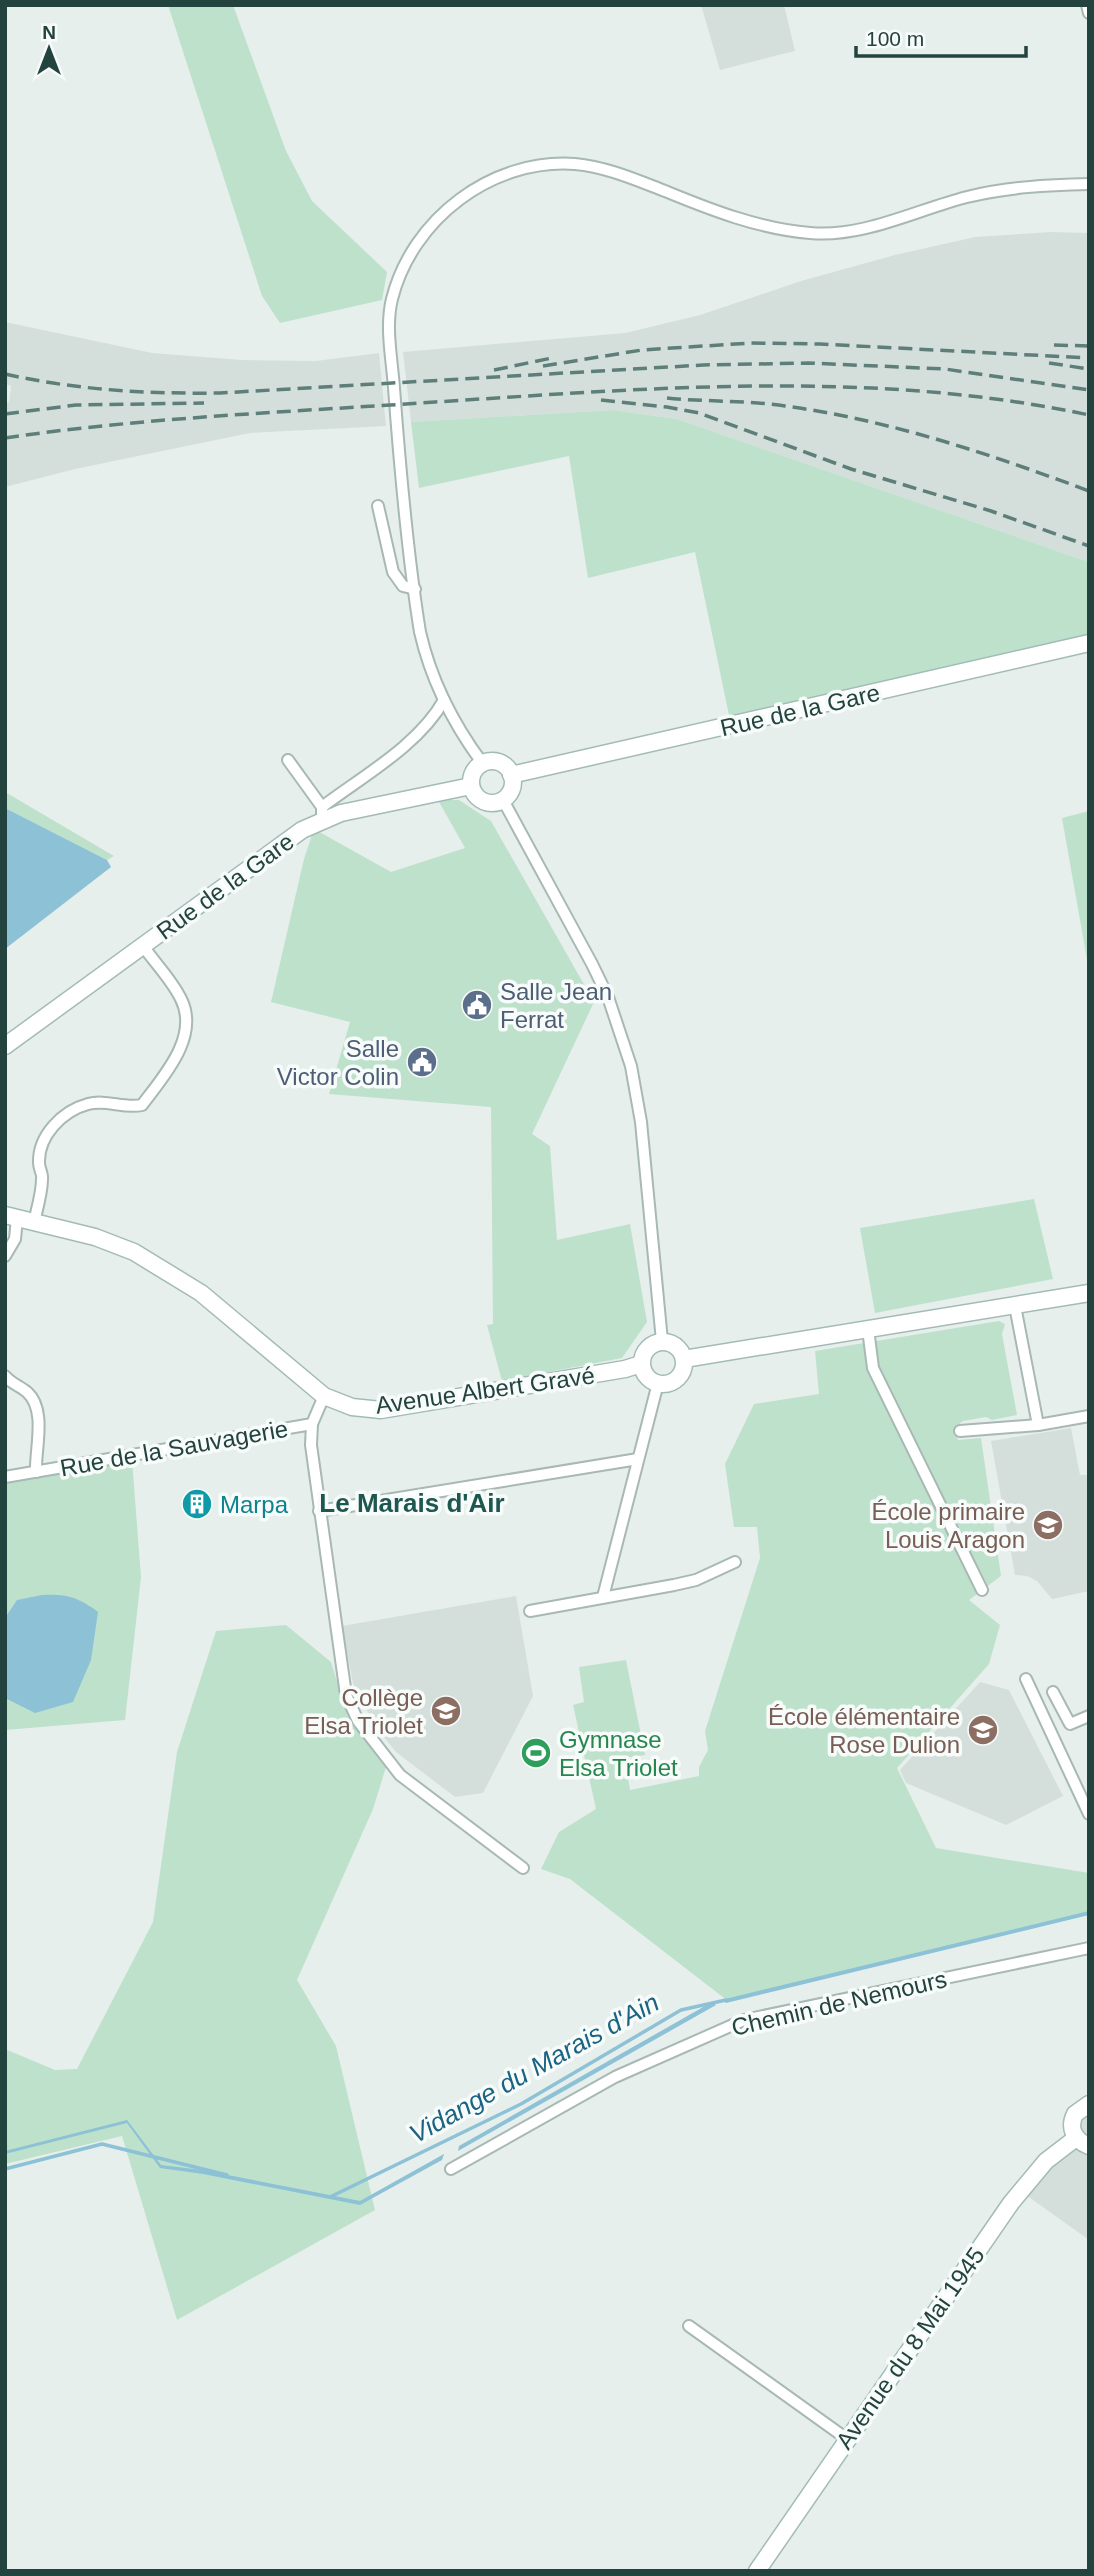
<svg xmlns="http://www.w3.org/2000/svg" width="1094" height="2576" viewBox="0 0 1094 2576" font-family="Helvetica,sans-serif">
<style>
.built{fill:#d4dfdb}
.green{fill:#bee1cc}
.water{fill:#8cc1d6}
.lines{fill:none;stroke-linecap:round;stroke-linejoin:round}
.stream{stroke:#8cc1d6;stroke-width:3.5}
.street-casing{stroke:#a8b8b4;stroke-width:14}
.secondary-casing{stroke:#a3bbb6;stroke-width:19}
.street{stroke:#fff;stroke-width:10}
.secondary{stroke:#fff;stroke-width:16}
.rail{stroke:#5e7e79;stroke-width:3.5;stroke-dasharray:14 7;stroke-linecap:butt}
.labels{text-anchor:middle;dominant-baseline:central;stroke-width:7;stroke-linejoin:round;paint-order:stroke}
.street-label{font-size:24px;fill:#23433e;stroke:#f7fbfa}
.service-label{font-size:24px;fill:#4e5e75;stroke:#f7fbfa;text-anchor:start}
.culture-label{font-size:24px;fill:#0d838f;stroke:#f7fbfa;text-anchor:start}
.education-label{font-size:24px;fill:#785e54;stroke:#f7fbfa;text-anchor:end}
.leisure-label{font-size:24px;fill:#27864d;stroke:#f7fbfa;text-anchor:start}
.neighbourhood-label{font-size:26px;font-weight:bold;fill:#1e5650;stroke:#f7fbfa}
.water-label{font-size:26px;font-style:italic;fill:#1a6382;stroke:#f7fbfa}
</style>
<rect width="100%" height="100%" fill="#e6efec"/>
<g class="built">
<polygon points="701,5 784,5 795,51 720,70"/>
<polygon points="1052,232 1089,233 1089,562 677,419 613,410 411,422 403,352 625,333 700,315 801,281 895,255 975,237"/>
<polygon points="5,322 152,353 242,360 316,361 379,353 386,426 250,433 75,469 5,487 5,403 9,402 11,386 5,384"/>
<polygon points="1071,1428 1080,1475 1089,1475 1089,1591 1052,1599 1037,1581 1027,1576 1015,1575 991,1441"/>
<polygon points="516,1596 533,1696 483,1793 455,1797 396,1752 375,1726 353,1683 342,1626"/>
<polygon points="980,1682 1009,1690 1063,1796 1006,1825 906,1783 900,1770"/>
<polygon points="1089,2105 1089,2240 1026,2195"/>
</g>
<g class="green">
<polygon points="168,5 233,5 286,151 312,201 387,272 382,300 280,323 262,296"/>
<polygon points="613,410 677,419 1089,562 1089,636 730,720 695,552 588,578 569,456 419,488 411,422"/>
<polygon points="5,792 114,856 107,860 5,808"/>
<polygon points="438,800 459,800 491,821 594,1002 532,1134 550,1146 557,1240 630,1224 647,1322 622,1358 502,1381 487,1325 493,1324 491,1107 329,1094 350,1022 271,1002 304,859 314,829 391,872 465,848"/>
<polygon points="1089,811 1089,971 1062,818"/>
<polygon points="1034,1199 1053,1279 875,1313 860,1228"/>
<polygon points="999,1321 1005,1324 1002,1334 1017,1415 992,1420 986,1417 963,1421 955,1427 958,1440 981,1438 1001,1576 969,1600 1000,1625 989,1664 897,1768 936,1848 1089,1873 1089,1913 728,2001 570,1879 541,1869 559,1832 596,1809 573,1705 584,1702 579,1667 626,1660 645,1755 625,1758 630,1790 699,1776 699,1767 708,1750 705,1731 760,1558 757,1527 734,1527 725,1464 754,1404 819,1394 815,1351"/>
<polygon points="132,1460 141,1577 125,1720 5,1730 5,1480"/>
<polygon points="286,1625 331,1662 349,1720 386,1767 373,1809 297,1980 336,2046 375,2210 177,2320 122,2136 5,2164 5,2049 55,2070 77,2069 153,1922 177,1752 216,1631"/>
</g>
<g class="water">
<polygon points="5,808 107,860 111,867 5,949"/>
<path d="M 42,1595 C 68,1594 77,1597 98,1612 L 91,1660 L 73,1702 L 35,1713 L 5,1698 L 5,1618 L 17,1600 Z"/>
<polygon points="1089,1911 1089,1915 726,2003 721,2000"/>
<polygon points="712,2002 716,2005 458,2151 459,2146"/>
<polygon points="127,2120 161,2165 202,2170 360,2201 444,2154 442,2160 360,2205 203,2174 160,2168 127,2123 5,2154 5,2151"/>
</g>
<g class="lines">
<g class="stream">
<polyline points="5,2169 102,2144 227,2175"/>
<polyline points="330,2197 521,2104 681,2010 726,2000"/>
</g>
<g class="street-casing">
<g id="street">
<polyline points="1087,5 1089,13"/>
<polyline points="378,506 393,572 403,586 415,589"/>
<polyline points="288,760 322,807 322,813"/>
<path d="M 483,764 C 454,725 431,680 420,632 C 407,552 400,469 394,388 C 392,359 385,327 392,299 C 412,219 492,158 575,164 C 607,167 636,180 665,191 C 711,210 760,229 810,233 C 863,238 916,210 967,197 C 1007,187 1048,185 1089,184"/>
<polyline points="503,800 592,964 608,997 631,1066 641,1122 662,1341"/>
<path d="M 322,807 C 363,776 419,745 444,700"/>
<path d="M 34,1222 C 37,1209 42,1193 42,1179 C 43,1174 39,1169 39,1163 C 38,1136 62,1111 88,1104 C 106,1099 124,1109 142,1105 C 163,1077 200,1037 181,999 C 172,980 155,963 143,946"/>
<polyline points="5,1256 15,1239 17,1218"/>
<polyline points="1015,1306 1038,1425"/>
<polyline points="868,1329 873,1368 982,1590"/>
<path d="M 5,1376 C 12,1384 20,1386 27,1392 C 47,1410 35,1448 36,1472"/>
<polyline points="324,1396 312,1424 311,1445 346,1695 358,1721 400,1775 523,1868"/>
<polyline points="960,1431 1038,1425 1089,1416"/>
<polyline points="5,1477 312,1424"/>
<polyline points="319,1511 638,1459"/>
<polyline points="603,1597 658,1383"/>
<polyline points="530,1611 674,1585 696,1580 735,1562"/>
<polyline points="1026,1679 1089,1814"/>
<polyline points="1053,1692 1070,1724 1089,1716"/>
<polyline points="451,2169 615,2077 744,2020 1089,1948"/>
<polyline points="689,2326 847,2439"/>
</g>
</g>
<g class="secondary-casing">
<g id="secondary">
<circle cx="492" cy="782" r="21"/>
<polyline points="511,775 1089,643"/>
<polyline points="5,1046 302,830 341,813 471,786"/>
<polyline points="5,1215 95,1237 134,1252 201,1293 324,1396 352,1407 381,1410 625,1369 641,1364"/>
<circle cx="663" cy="1363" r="21"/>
<polyline points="684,1359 1089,1293"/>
<path d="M 1089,2104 L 1075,2114 C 1068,2128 1074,2140 1089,2146"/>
<polyline points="757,2571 1011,2203 1046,2161 1076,2138"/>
</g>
</g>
<use href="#street" class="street"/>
<use href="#secondary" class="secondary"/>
<g class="rail">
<polyline points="1054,345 1089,346"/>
<polyline points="1049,363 1089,369"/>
<polyline points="543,366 642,350 751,343 820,344 1089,358"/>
<polyline points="494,370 552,358"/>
<path d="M 5,374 C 76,390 147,394 220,393 L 703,365 L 808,363 L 945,369 L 1089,390"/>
<path d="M 667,398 C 706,402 746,400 785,406 C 889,420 990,454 1089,491"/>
<polyline points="601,400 667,407 699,413 851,469 991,511 1089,546"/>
<polyline points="5,414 76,405 204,403"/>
<path d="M 5,438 C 148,417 292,412 435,402 C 653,388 873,369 1089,415"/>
</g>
</g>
<defs>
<g id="civic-disc" transform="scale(1.575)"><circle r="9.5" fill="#5c6f8a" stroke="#f7fbfa"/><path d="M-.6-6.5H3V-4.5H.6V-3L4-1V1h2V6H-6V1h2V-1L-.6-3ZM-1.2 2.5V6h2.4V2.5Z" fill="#fff"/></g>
<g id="building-disc" transform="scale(1.575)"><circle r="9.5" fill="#0f9aa8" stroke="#f7fbfa"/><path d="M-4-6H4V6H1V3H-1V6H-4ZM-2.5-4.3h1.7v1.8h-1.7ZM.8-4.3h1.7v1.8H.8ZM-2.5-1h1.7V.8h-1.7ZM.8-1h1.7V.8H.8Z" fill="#fff"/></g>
<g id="school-disc" transform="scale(1.575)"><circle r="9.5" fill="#8d6e63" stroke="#f7fbfa"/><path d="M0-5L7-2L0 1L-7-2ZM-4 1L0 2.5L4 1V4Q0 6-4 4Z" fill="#fff"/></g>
<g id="stadium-disc" transform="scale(1.575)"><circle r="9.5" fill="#2e9e5b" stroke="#f7fbfa"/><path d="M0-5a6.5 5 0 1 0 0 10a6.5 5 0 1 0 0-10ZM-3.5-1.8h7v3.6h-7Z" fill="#fff"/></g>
</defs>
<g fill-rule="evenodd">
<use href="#civic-disc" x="477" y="1005"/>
<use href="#civic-disc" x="422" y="1062"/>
<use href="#building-disc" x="197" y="1504"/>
<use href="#school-disc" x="1048" y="1525"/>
<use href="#school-disc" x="446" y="1711"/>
<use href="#school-disc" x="983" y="1730"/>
<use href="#stadium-disc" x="536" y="1753"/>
</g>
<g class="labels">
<g class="street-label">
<text transform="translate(800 710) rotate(-13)">Rue de la Gare</text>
<text transform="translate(225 886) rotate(-36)">Rue de la Gare</text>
<text transform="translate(485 1390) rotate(-8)">Avenue Albert Gravé</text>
<text transform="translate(174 1448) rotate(-10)">Rue de la Sauvagerie</text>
<text transform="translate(839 2003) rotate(-13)">Chemin de Nemours</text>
<text transform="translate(910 2348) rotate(-55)">Avenue du 8 Mai 1945</text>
</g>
<g class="service-label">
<text x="500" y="991">Salle Jean<tspan x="500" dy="28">Ferrat</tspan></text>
<text x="399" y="1048" text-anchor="end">Salle<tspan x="399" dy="28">Victor Colin</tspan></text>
</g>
<g class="culture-label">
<text x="220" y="1504">Marpa</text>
</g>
<g class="education-label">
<text x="1025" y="1511">École primaire<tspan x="1025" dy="28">Louis Aragon</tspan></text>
<text x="423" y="1697">Collège<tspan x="423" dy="28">Elsa Triolet</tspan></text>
<text x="960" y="1716">École élémentaire<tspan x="960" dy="28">Rose Dulion</tspan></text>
</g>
<g class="leisure-label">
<text x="559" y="1739">Gymnase<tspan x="559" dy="28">Elsa Triolet</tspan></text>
</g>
<g class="neighbourhood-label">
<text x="412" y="1503">Le Marais d'Air</text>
</g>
<g class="water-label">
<text transform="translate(534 2068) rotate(-29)">Vidange du Marais d'Ain</text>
</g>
</g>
<rect width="1094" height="2576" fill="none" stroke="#23433e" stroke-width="14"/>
<g transform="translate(49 49)" stroke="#f7fbfa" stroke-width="5" paint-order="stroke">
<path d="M0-5L12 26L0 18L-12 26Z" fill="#23433e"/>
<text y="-10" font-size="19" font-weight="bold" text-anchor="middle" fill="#23433e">N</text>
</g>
<path d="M856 46v10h170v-10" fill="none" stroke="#23433e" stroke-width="3.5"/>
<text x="866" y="46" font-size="21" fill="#23433e" stroke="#f7fbfa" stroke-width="5" paint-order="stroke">100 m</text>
</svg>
